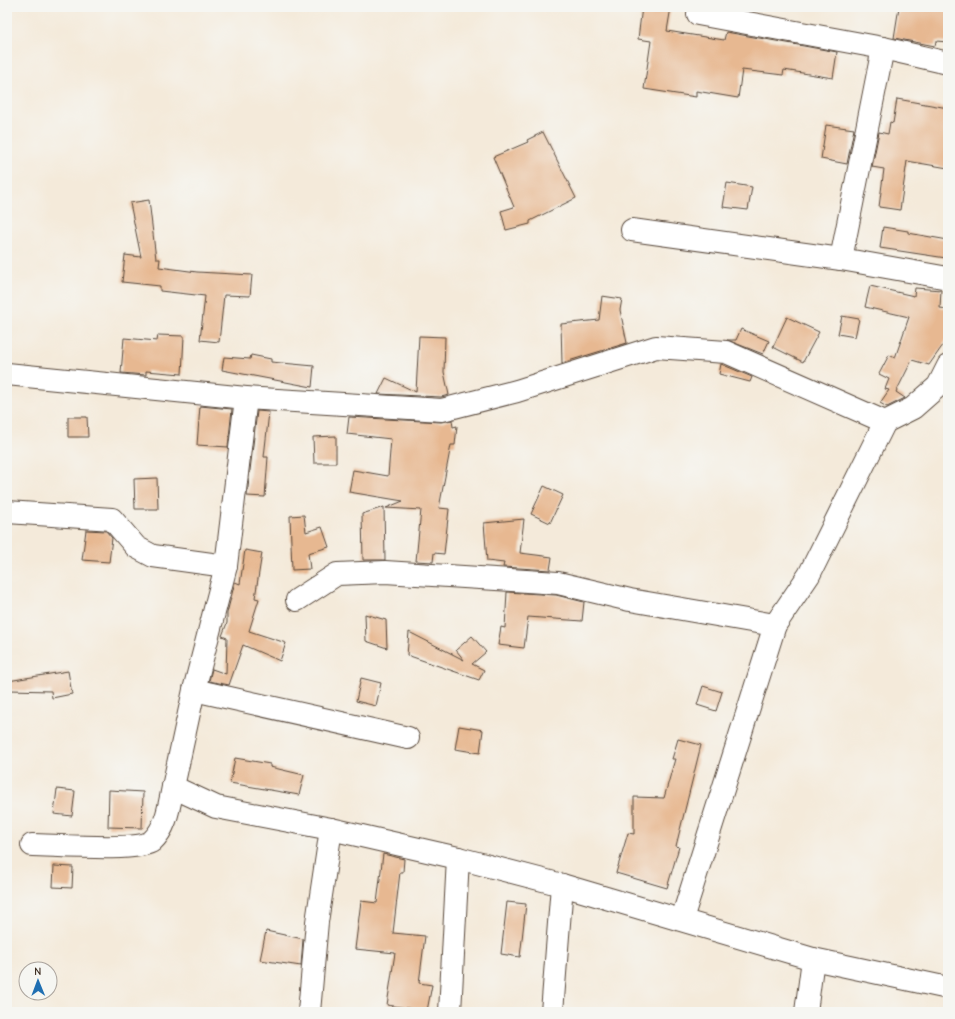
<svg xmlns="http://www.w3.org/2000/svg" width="955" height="1019" viewBox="0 0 955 1019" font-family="'Comic Neue',sans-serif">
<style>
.building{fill:#e7b891}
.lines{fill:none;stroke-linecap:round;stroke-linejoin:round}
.street-casing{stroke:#57473a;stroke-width:24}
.street{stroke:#fff;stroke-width:22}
</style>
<rect width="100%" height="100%" fill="#f6f6f2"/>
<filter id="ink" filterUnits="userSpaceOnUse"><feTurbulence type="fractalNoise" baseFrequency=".025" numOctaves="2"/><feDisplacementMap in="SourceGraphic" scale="8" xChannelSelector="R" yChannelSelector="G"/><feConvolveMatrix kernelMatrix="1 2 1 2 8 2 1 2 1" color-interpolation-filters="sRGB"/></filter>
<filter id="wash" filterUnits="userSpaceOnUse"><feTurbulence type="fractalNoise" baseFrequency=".012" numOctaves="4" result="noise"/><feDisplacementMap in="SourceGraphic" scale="16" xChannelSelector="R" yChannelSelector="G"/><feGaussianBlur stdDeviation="0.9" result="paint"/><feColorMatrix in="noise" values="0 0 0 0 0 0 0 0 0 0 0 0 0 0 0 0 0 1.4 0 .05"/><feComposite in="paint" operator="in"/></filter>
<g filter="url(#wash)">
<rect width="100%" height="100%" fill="#f4eada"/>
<g id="blocks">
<g class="building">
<polygon points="642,7 671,7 667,31 724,40 726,32 837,52 833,78 784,70 783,75 742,70 738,98 696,91 696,97 644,89 651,41 638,39"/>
<polygon points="899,7 919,7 948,11 948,42 936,41 935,46 894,38"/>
<polygon points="897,99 948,108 948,168 907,161 900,210 879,207 884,169 872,167 879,132 888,134 890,122 893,123"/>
<polygon points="826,125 854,129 847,164 821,159"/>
<polygon points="543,132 576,198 530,221 530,224 506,230 501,211 514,207 493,157 528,142 527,140"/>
<polygon points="727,183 752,187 748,210 723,207"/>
<polygon points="149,200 156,259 160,259 159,267 197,272 252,275 250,296 224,295 219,342 200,340 205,296 160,291 160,286 122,282 125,255 141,257 130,203"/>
<polygon points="883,227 908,231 908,233 948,240 946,258 880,248"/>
<polygon points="870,286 914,296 915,288 941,290 940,308 948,309 948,338 929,365 912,360 896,392 905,398 887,407 880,403 889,390 885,389 889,379 879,374 889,355 895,358 909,317 865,307"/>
<polygon points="602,296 622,299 620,310 627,343 562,363 561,324 599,320"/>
<polygon points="842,316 859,319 855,337 838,334"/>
<polygon points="787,317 819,332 803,362 773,347"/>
<polygon points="741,329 769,341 763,354 727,340 736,340"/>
<polygon points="158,335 184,336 182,374 146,371 146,375 121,373 124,338 157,341"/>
<polygon points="419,336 445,337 444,372 449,395 441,397 378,394 386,378 416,392"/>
<polygon points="251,355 271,359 271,362 314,366 312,387 222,370 224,357 250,359"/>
<polygon points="721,364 752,377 750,382 719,374"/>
<polygon points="200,406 232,409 228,447 197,445"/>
<polygon points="257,411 269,412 264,457 268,457 265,497 247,496"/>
<polygon points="68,417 87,417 88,437 68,437"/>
<polygon points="349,417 441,422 452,420 453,427 457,426 455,445 451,445 439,508 449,509 444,554 434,553 433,562 416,561 421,510 386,508 403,501 349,492 353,470 388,476 391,439 347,434"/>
<polygon points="336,436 336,463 314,463 313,437"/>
<polygon points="157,478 158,509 135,509 134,479"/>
<polygon points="544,486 563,495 550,523 531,514"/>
<polygon points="384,507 385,560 363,560 362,514"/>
<polygon points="304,515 306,532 322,527 329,547 308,553 310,569 292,570 290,516"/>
<polygon points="524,519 520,553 552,557 550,570 503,567 504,563 487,561 484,523"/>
<polygon points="86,530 106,531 112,538 109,562 82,560"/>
<polygon points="245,550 262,553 255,598 259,599 249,631 286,643 280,661 243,645 229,685 209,681 212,669 226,674 227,638 222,636 227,623 227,613 235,582 240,584"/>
<polygon points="507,592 556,595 584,602 582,621 528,617 524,648 498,645 501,627 505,628"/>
<polygon points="365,614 386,620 387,648 366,641"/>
<polygon points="409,632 464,660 456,650 472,636 486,652 472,664 484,670 479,680 407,655"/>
<polygon points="68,671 72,694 52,698 51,691 9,690 8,681"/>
<polygon points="361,678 381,683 376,706 356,701"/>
<polygon points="703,686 722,692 716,711 697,705"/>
<polygon points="459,726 483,730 480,753 455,749"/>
<polygon points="678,739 701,745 676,846 679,847 667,888 616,873 628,833 634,834 634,797 664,798 675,759 672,759"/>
<polygon points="235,758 270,764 270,767 304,775 299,795 230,783"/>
<polygon points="57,789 75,791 72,816 54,814"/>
<polygon points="109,790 143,792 142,828 108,827"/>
<polygon points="383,854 404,859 403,872 400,872 393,933 425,936 419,983 432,985 427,1011 387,1005 395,953 355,949 361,901 377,903"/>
<polygon points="54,866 73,867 72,888 53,887"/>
<polygon points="507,902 526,904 520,957 501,954"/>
<polygon points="266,931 303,939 301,966 260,960"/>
</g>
</g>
</g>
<g filter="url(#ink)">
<use href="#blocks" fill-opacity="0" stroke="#57473a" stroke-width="1"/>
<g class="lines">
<g class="street-casing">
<g id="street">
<polyline points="698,14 883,48 948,63"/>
<polyline points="632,230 841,259 948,278"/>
<polyline points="841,259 883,48"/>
<polyline points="7,374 246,398 442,410 517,391 656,347 726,352 885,422"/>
<polyline points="246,398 226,566 194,690 173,787 216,807 331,829 458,858 562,885 813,959 948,988"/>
<polyline points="7,512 112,519 136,547 153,556 226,566"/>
<polyline points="297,600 337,574 385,572 558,583 630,600 775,625 809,575 885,422 913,408 938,386 948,366"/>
<polyline points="194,690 408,738"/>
<path d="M 32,845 C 53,845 139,852 152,841 C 167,827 169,806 173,787"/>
<polyline points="682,919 775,625"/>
<polyline points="309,1012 317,922 331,829"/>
<polyline points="450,1012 458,858"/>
<polyline points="552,1012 562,885"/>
<polyline points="806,1012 813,959"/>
</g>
</g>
<use href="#street" class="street"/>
</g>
</g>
<rect width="955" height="1019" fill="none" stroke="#f6f6f2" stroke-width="24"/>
<g transform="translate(38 981) rotate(359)"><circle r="19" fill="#f6f6f2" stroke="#aba49d"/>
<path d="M0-3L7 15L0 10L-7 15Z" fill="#1f6fb2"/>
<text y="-6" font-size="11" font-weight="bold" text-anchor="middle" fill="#3b2a1e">N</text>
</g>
</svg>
